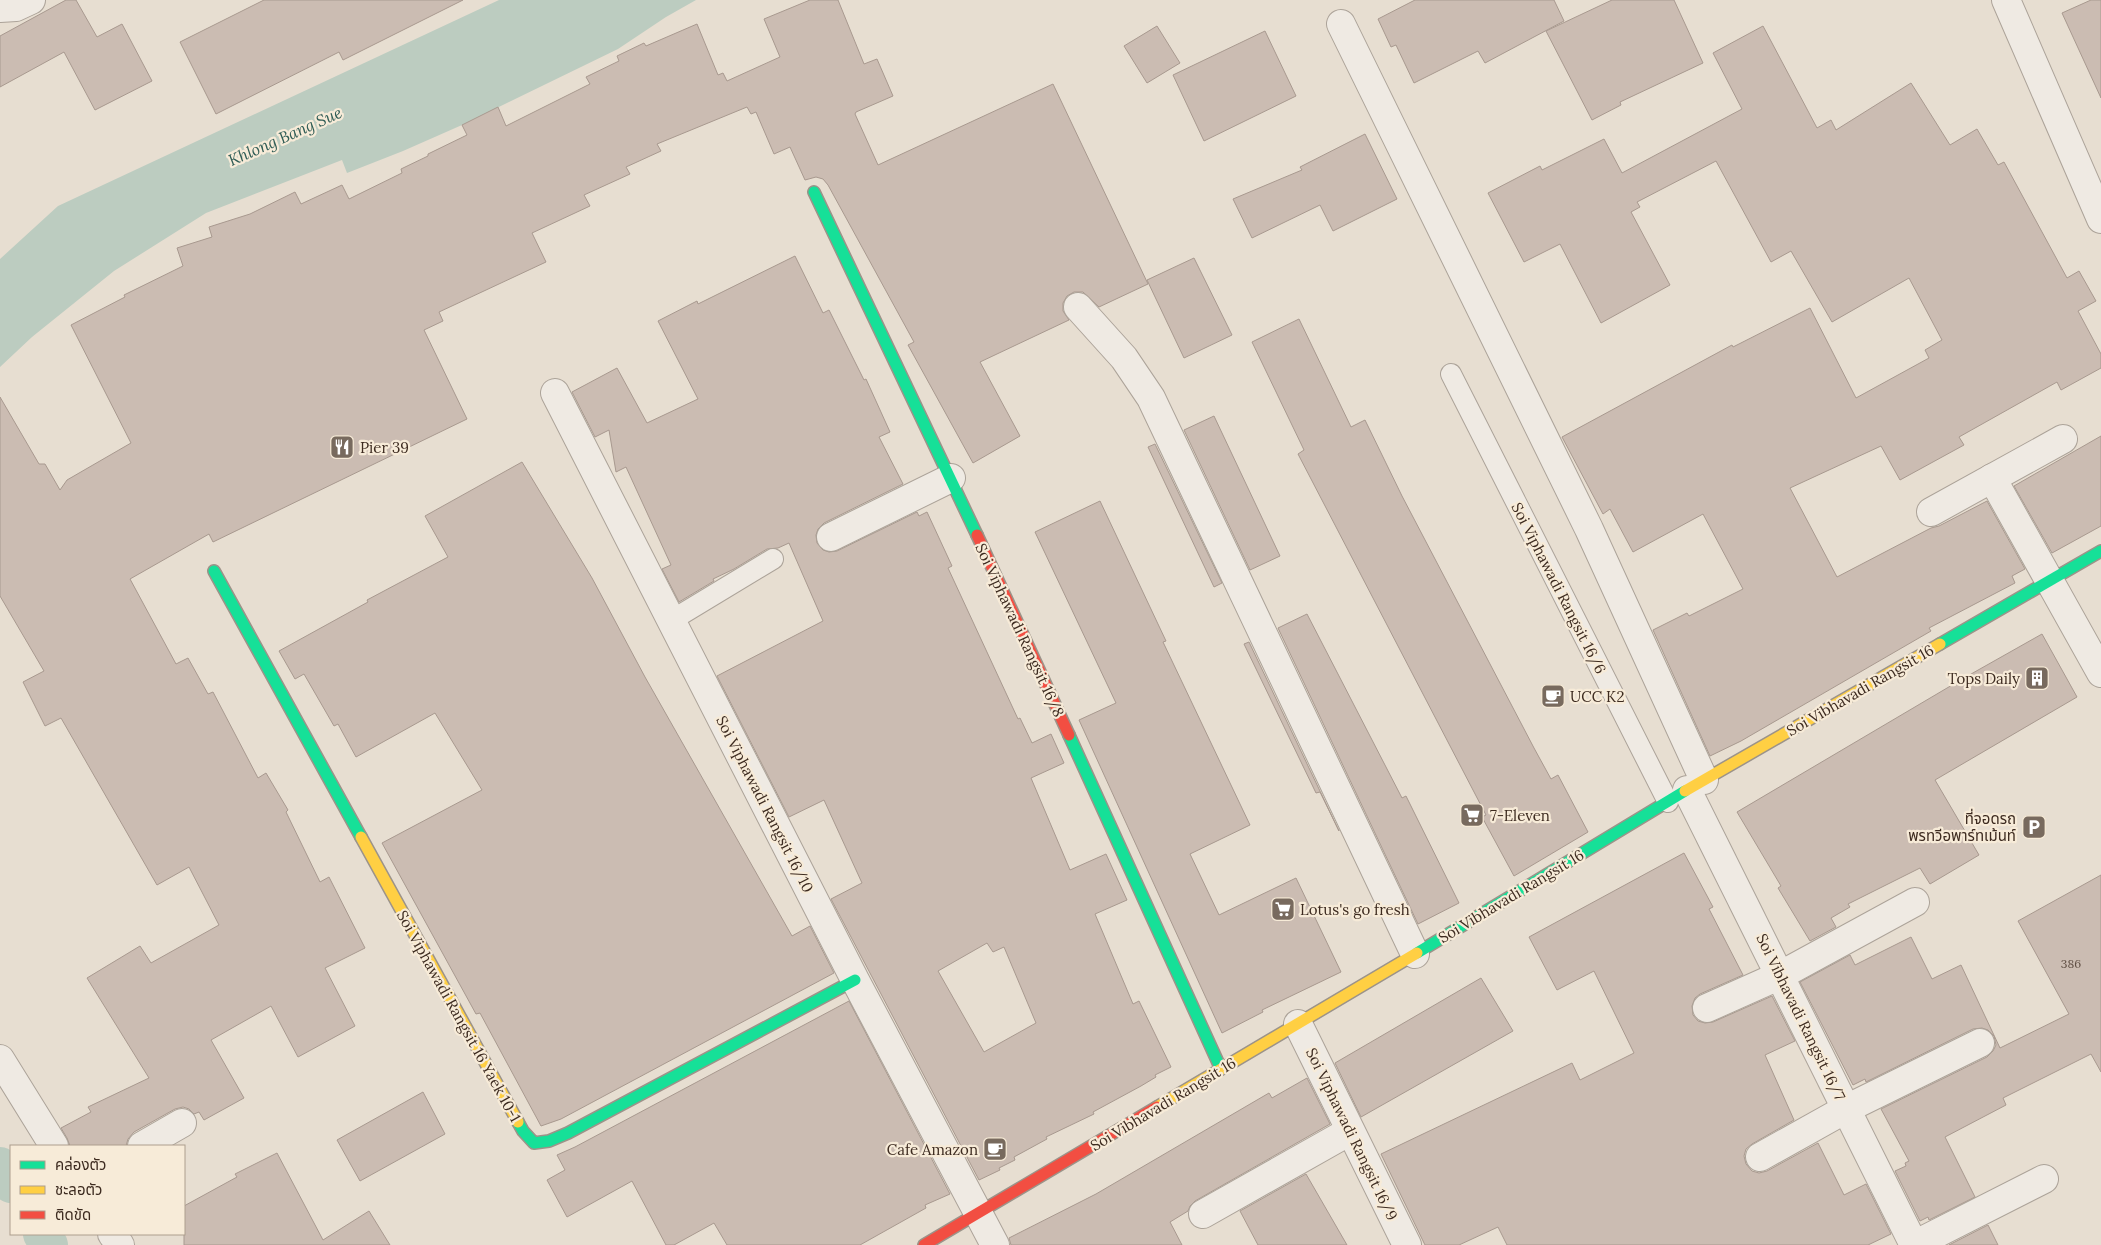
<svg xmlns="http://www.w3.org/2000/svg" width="2101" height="1245" viewBox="0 0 2101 1245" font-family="Lora,'Noto Sans Thai',serif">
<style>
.water{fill:#bcccc0}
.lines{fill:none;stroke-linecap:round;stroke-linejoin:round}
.canal{stroke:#bcccc0;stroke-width:38}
.building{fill:#cbbcb2;stroke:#a8998f;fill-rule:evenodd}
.lane-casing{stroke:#aca399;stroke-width:22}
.street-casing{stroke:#aca399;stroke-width:30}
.fast-casing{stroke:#9c9389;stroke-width:14}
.slow-casing{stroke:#9c9389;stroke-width:14}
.jam-casing{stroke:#9c9389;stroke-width:14}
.lane{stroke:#efeae3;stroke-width:20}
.street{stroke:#efeae3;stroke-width:28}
.fast{stroke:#16e098;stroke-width:11}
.slow{stroke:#ffcf43;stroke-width:11}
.jam{stroke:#f24e42;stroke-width:11}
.labels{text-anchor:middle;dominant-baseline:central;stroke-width:4.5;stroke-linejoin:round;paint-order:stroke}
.number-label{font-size:12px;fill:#604f44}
.poi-label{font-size:15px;fill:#3d2b20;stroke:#f7ebd8;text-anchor:start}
.street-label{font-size:15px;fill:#3d2b20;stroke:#f7ebd8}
.water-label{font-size:16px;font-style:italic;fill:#2f5c55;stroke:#f7ebd8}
</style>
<rect width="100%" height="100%" fill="#e7ded1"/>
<polygon class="water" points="499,0 696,0 666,17 618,49 462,125 403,151 347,173 342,160 206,213 114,271 32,337 0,367 0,259 58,206"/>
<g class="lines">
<g class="canal">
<polyline points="0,1166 11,1184"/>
<polyline points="42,1234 49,1245"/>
</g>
</g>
<g class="building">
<polygon points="66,0 76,0 97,37 122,24 152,81 95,110 64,52 0,87 0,36"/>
<polygon points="264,0 463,0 343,60 339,52 216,114 180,42"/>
<polygon points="810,0 838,0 864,64 877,59 893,96 856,112 855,114 878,165 1053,84 1148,284 1099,307 1083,292 1074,292 1067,296 1063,303 1063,311 1069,320 980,362 1020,436 973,463 908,345 914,342 828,185 823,179 816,177 805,180 790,147 774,154 756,112 751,114 747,107 657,144 661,151 626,167 630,174 584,195 590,206 532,233 546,262 439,312 443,321 424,330 467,419 213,542 209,534 130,579 176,664 188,658 208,694 213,692 258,778 266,773 288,810 286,812 320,882 329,877 365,948 325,968 355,1026 298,1057 271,1006 211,1040 244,1098 204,1120 199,1112 194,1114 189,1109 183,1107 175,1109 134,1132 128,1139 126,1146 70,1146 67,1138 61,1128 91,1112 88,1107 149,1078 87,978 140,946 151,963 219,925 189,867 157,885 61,718 45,726 23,682 44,671 0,596 0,397 39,464 45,464 60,490 67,480 131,443 71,325 125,297 124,295 183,266 177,248 212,237 209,227 250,214 295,192 301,204 342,185 349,199 402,173 401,169 428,156 428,154 467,135 462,125 498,107 506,126 590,84 586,77 619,61 617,56 644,43 646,46 697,24 718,75 723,73 727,81 780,57 764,19"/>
<polygon points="1415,0 1554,0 1564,21 1485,63 1478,51 1414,83 1396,45 1391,47 1378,19"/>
<polygon points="1612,0 1674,0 1703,63 1620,102 1621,105 1592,120 1546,31"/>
<polygon points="2091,0 2101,0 2101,98 2062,13"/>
<polygon points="1157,26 1180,63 1147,83 1124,46"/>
<polygon points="1763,26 1817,128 1831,120 1836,130 1911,83 1950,145 1977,129 1998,165 2004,162 2067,278 2079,271 2096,301 2078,311 2101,354 2101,368 2061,390 2057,382 1959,437 1964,445 1900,480 1881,446 1790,488 1837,577 1931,528 1939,526 1987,501 2025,569 2012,576 2015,583 1929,628 1931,631 1741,741 1710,756 1653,630 1687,613 1689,616 1743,589 1703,514 1633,552 1610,509 1603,514 1562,437 1732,345 1733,347 1810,308 1856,398 1929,358 1925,350 1942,340 1909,278 1832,322 1791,251 1771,262 1716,161 1637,202 1640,207 1631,212 1670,285 1601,323 1560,244 1524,262 1488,193 1540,166 1542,170 1604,139 1622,173 1742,109 1713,53"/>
<polygon points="1265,31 1296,96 1204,141 1173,75"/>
<polygon points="1365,134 1397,199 1333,231 1320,205 1252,238 1233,199 1302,170 1300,167"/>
<path d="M 795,256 L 823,313 L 829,310 L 864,380 L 866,379 L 890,432 L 879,437 L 903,484 L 824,523 L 818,529 L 816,535 L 817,543 L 823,550 L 829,552 L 837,551 L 917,512 L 919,516 L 927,512 L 952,566 L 948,568 L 1018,719 L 1020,718 L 1032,743 L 1051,734 L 1064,763 L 1031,778 L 1070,870 L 1106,854 L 1127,900 L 1095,914 L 1133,1004 L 1139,1001 L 1171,1067 L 1155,1075 L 1156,1077 L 1141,1086 L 1093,1112 L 1094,1114 L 1046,1137 L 1047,1139 L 1014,1157 L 1015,1160 L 999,1168 L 1000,1170 L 979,1180 L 831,899 L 862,883 L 824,800 L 789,817 L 717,676 L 823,621 L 789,543 L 778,548 L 767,549 L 734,569 L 713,579 L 714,581 L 679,602 L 662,569 L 671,565 L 626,467 L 616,472 L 609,430 L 595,437 L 572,392 L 617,368 L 647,423 L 698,399 L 658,321 L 697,301 L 698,304 ZM 987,943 L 993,952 L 1004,947 L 1036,1023 L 984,1052 L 938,971 Z"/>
<polygon points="1194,258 1232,335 1184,358 1147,280"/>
<polygon points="1299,319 1351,427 1365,420 1402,496 1534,748 1551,779 1558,775 1588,832 1514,876 1482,817 1486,815 1298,454 1304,450 1252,342"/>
<polygon points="1214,416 1280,556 1250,570 1184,430"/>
<polygon points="2101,436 2101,526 2052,553 2014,486"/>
<polygon points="1155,444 1222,583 1214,587 1148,447"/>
<polygon points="522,462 592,578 645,677 792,936 810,926 834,973 561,1119 541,1126 480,1013 476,1014 382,843 482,790 435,713 356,757 338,724 334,726 304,674 295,679 279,651 368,602 367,600 448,557 425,516"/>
<polygon points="1100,501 1166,641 1163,642 1250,825 1190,854 1219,915 1296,878 1341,972 1262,1010 1263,1012 1222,1033 1079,720 1116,703 1035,532"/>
<polygon points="1307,614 1402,798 1406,796 1459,903 1418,924 1278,628"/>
<polygon points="2042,634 2077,697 1935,780 1979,855 1930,884 1920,868 1848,904 1850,907 1831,918 1836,927 1810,941 1778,888 1781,886 1737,812 1964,678"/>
<polygon points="1249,642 1339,831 1320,792 1316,793 1244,644"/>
<polygon points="1684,853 1713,907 1709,909 1743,975 1700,994 1695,998 1692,1006 1693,1015 1698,1021 1705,1023 1713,1022 1772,996 1795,1041 1765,1055 1794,1120 1752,1144 1746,1149 1744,1156 1746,1164 1752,1171 1759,1173 1767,1171 1818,1143 1844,1195 1866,1184 1891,1234 1868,1245 1507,1245 1498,1227 1459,1245 1425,1245 1381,1154 1572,1063 1580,1080 1634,1053 1594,971 1557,990 1529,937"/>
<polygon points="2101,875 2101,1072 2091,1054 2003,1098 2006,1105 1945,1137 1975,1197 1929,1220 1928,1217 1920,1221 1895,1171 1906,1166 1905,1163 1909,1161 1881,1109 1987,1057 1993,1051 1996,1045 1994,1036 1988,1030 1982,1028 1973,1029 1866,1082 1865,1079 1853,1085 1800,982 1850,955 1855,965 1911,937 1932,979 1961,965 2000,1048 2069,1014 2018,921"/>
<polygon points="1481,978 1513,1031 1361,1117 1335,1063"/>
<polygon points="849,1001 950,1194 925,1205 926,1208 860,1245 727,1245 714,1223 674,1245 666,1245 632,1181 567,1217 547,1180 565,1170 557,1155 575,1147"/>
<polygon points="1307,1078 1330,1124 1195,1201 1190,1206 1188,1211 1170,1222 1182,1245 1011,1245 1009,1238 1096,1194 1269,1093 1272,1098"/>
<polygon points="423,1092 445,1134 360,1181 337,1140"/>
<polygon points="277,1153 323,1240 369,1211 390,1245 184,1245 184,1206 237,1177 235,1174"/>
<polygon points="1306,1174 1347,1245 1258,1245 1240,1211"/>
<polygon points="1988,1225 1998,1245 1949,1245"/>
</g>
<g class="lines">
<g class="lane-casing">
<g id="lane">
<polyline points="1451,374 1668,802"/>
<polyline points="672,620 773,559"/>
</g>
</g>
<g class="street-casing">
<g id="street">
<polyline points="2006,0 2101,219"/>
<polyline points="0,8 16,7 31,0"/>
<polyline points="1341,24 1589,529 1704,780"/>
<polyline points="1078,307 1124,358 1151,398 1415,954"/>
<polyline points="555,393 855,980 995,1245"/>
<polyline points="1992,478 2101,673"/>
<polyline points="1931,512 2063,439"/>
<polyline points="831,537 951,478"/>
<polyline points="1687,790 1914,1245"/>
<polyline points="1707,1008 1781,975 1915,902"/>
<polyline points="1298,1024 1407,1245"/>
<polyline points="0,1059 54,1146"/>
<polyline points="142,1146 182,1123"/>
<polyline points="1760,1157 1846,1109 1980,1043"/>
<polyline points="1203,1214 1350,1131"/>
<polyline points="112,1234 120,1245"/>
<polyline points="1914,1245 2044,1179"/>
</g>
</g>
<g class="fast-casing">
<g id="fast">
<polyline points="814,192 977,535"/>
<polyline points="214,571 361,837"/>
<polyline points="1940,644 2101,551"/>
<polyline points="1069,735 1221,1069"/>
<polyline points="1417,953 1685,791"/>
<polyline points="518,1122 523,1131 534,1143 549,1141 568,1133 855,980"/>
</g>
</g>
<g class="slow-casing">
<g id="slow">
<polyline points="1685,791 1940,644"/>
<polyline points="361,837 518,1122"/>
<polyline points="1157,1107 1417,953"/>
</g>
</g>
<g class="jam-casing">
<g id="jam">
<polyline points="977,535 1069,735"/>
<polyline points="924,1245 1157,1107"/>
</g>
</g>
<use href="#lane" class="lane"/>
<use href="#street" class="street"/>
<use href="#fast" class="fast"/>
<use href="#slow" class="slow"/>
<use href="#jam" class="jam"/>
</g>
<defs>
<g id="restaurant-square" transform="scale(1.25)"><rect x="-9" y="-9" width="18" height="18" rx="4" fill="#786a5e" stroke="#f7ebd8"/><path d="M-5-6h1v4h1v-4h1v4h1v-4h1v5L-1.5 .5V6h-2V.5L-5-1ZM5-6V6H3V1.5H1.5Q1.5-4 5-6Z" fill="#fff"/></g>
<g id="building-square" transform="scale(1.25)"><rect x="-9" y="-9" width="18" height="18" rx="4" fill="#786a5e" stroke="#f7ebd8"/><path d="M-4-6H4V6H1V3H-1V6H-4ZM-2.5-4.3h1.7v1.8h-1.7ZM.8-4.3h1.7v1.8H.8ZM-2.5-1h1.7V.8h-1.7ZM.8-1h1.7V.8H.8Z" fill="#fff"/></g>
<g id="cafe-square" transform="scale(1.25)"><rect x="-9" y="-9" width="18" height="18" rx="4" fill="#786a5e" stroke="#f7ebd8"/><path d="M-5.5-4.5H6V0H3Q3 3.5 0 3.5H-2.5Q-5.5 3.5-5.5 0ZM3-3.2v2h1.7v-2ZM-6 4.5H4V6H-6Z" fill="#fff"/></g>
<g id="supermarket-square" transform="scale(1.25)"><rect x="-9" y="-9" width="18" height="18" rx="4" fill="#786a5e" stroke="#f7ebd8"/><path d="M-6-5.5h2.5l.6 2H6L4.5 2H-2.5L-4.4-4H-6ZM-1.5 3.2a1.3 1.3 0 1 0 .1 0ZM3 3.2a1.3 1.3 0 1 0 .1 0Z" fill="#fff"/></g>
<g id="parking-square" transform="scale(1.25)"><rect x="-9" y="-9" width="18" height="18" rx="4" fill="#786a5e" stroke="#f7ebd8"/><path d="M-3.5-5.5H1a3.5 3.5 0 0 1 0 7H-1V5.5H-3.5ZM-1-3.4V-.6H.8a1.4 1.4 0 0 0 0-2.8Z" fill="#fff"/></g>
</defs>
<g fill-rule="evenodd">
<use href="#restaurant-square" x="342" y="447"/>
<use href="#building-square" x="2037" y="678"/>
<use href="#cafe-square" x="1553" y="696"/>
<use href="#supermarket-square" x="1472" y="815"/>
<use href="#parking-square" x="2034" y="827"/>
<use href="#supermarket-square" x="1283" y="909"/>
<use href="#cafe-square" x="995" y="1149"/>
</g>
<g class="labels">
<g class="number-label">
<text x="2071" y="963">386</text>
</g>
<g class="poi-label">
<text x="360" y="447">Pier 39</text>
<text x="2020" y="678" text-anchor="end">Tops Daily</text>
<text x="1570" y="696">UCC K2</text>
<text x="1490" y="815">7-Eleven</text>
<text x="2016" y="818" text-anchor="end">ที่จอดรถ<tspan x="2016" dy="17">พรทวีอพาร์ทเม้นท์</tspan></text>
<text x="1300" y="909">Lotus's go fresh</text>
<text x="978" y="1149" text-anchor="end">Cafe Amazon</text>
</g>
<g class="street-label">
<text transform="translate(1559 588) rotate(63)">Soi Viphawadi Rangsit 16/6</text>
<text transform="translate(1020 630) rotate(65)">Soi Viphawadi Rangsit 16/8</text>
<text transform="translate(1860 690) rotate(-30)">Soi Vibhavadi Rangsit 16</text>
<text transform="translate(765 804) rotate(63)">Soi Viphawadi Rangsit 16/10</text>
<text transform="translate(1511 896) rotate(-31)">Soi Vibhavadi Rangsit 16</text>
<text transform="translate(459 1016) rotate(61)">Soi Viphawadi Rangsit 16 Yaek 10-1</text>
<text transform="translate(1801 1017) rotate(64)">Soi Vibhavadi Rangsit 16/7</text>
<text transform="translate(1163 1104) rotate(-31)">Soi Vibhavadi Rangsit 16</text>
<text transform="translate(1352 1134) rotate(64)">Soi Viphawadi Rangsit 16/9</text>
</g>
<g class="water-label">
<text transform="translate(285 136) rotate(-24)">Khlong Bang Sue</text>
</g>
</g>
<rect x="10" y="1145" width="175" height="90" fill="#f7ebd8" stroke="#ad9e8e"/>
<rect x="20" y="1161" width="25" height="8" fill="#16e098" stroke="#ad9e8e"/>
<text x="55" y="1170" font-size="15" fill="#3d2b20">คล่องตัว</text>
<rect x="20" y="1186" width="25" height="8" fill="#ffcf43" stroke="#ad9e8e"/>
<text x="55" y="1195" font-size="15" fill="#3d2b20">ชะลอตัว</text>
<rect x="20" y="1211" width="25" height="8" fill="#f24e42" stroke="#ad9e8e"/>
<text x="55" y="1220" font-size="15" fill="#3d2b20">ติดขัด</text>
</svg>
